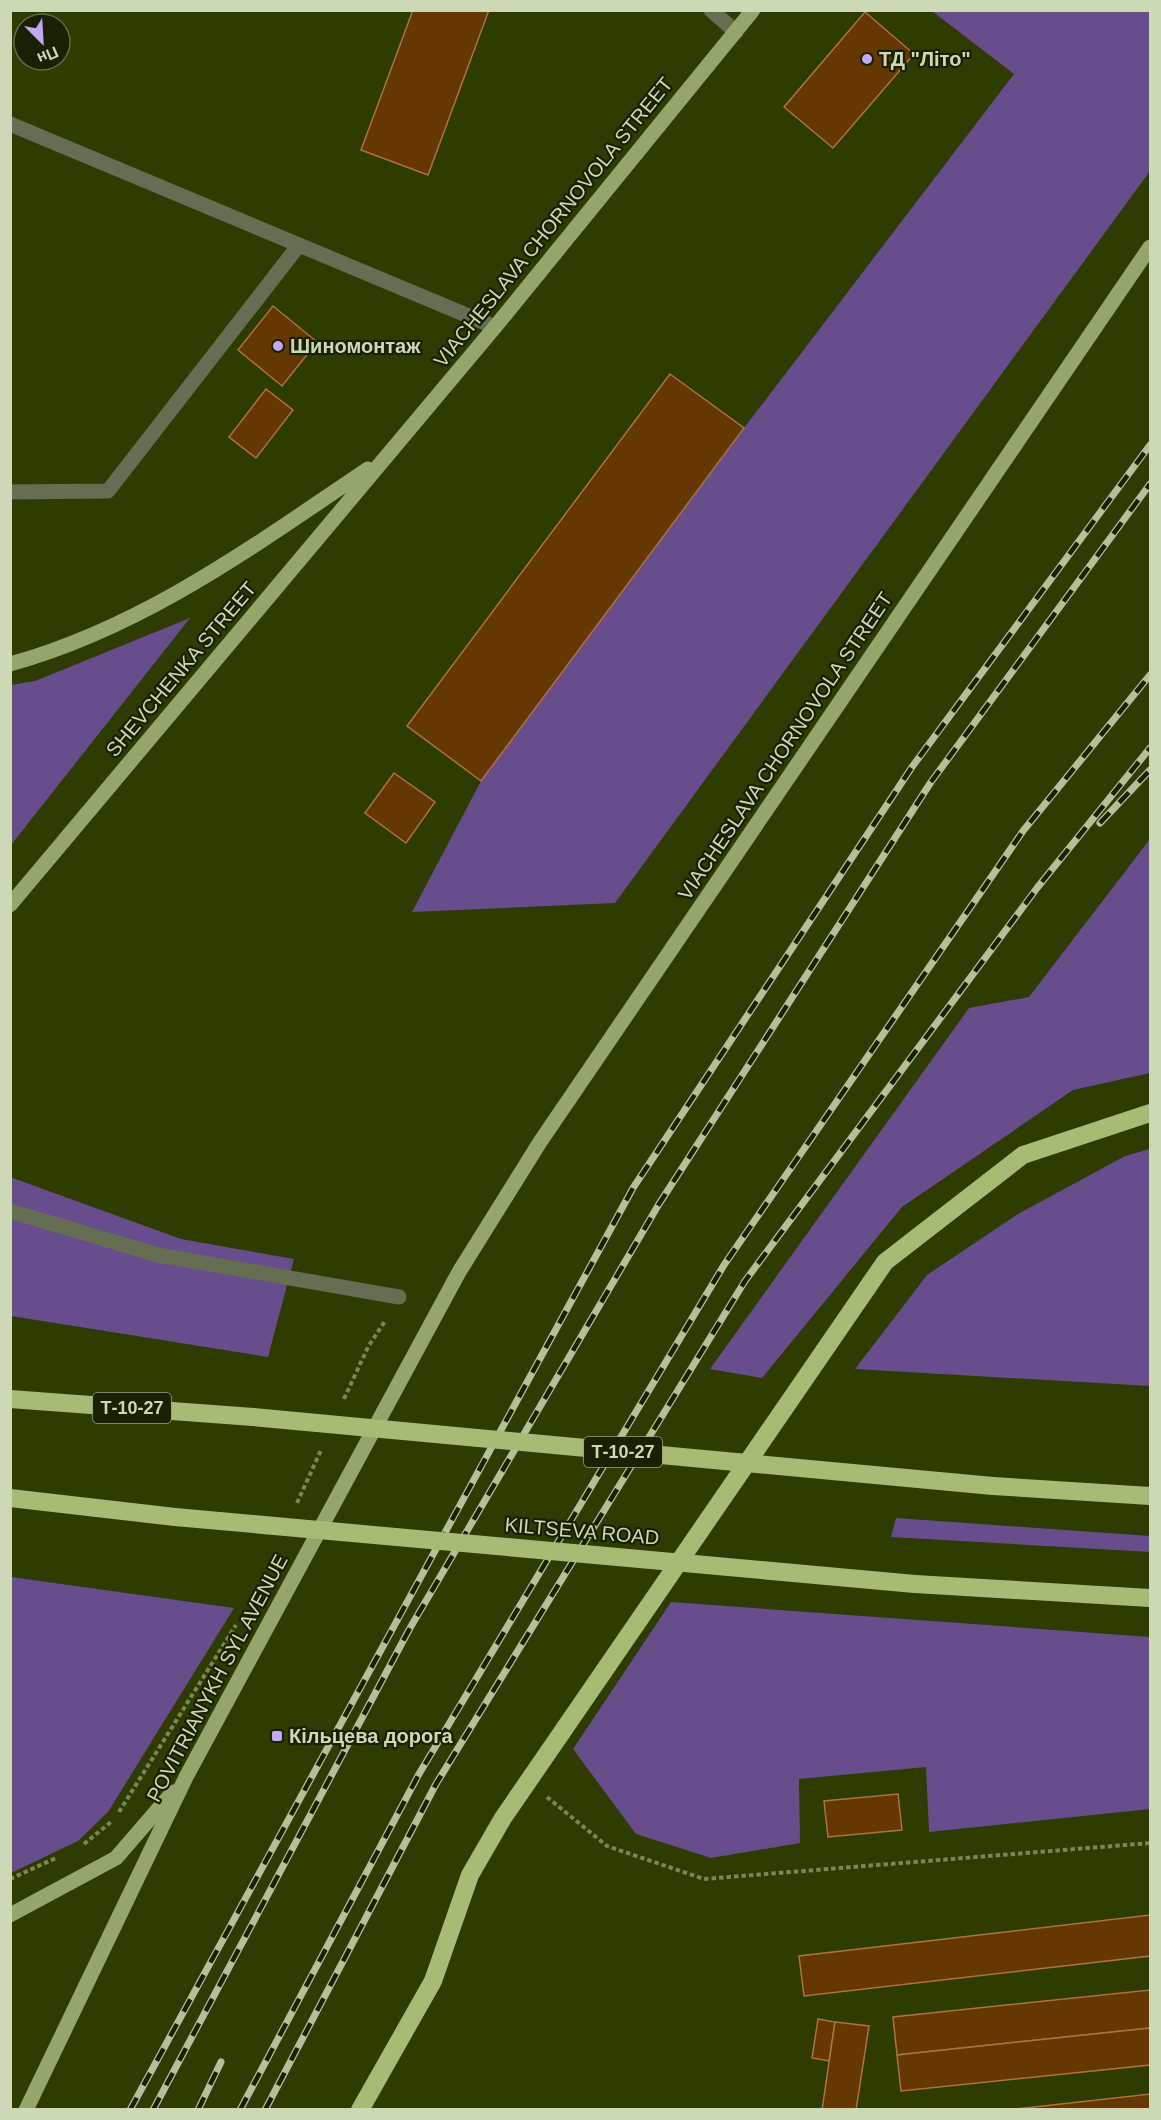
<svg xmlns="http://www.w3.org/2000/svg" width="1161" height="2120" viewBox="0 0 1161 2120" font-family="Arial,sans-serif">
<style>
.green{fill:#674d8b}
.building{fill:#663801;stroke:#ab733f;stroke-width:1.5}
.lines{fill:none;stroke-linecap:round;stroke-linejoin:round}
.path{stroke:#798656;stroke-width:4;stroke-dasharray:4.5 3;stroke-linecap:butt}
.minor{stroke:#656e52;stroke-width:15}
.major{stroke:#94a66b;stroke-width:15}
.highway{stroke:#a7bb74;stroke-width:18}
.rail-casing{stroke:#b3c099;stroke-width:7}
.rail{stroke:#192003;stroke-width:4.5;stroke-dasharray:14;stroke-linecap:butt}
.highway-bridge{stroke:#a7bb74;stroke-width:18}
.poi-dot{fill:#c4a7f1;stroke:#192003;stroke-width:2}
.labels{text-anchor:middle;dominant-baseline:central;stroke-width:4.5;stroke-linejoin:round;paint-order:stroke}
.shield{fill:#192003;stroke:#97a280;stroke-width:1.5}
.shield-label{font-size:18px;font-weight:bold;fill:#cdd9b6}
.poi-label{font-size:20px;font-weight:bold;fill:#cdd9b6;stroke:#192003;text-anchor:start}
.street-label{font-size:20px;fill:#cdd9b6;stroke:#192003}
</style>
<rect width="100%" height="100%" fill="#2e3b01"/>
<g class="green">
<polygon points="932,11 1150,11 1150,171 615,903 412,912 481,781 744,428 1014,74"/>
<polygon points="190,618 11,845 11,685 35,681"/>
<polygon points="1150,839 1150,1073 1073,1090 902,1207 762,1378 710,1369 969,1008 1029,997"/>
<polygon points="1150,1149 1150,1386 855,1369 927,1275 1018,1214 1125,1156"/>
<polygon points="10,1177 181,1239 294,1259 268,1357 11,1316"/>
<polygon points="896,1518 1150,1536 1150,1552 891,1537"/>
<polygon points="11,1577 234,1608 108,1812 78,1841 11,1873"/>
<polygon points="671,1602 1150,1637 1150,1809 929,1832 926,1767 799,1779 800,1843 711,1858 636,1834 573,1749"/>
</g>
<g class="building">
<polygon points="413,10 489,10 428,175 361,150"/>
<polygon points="865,12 914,54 833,148 784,107"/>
<polygon points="273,306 317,342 282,386 238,350"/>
<polygon points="670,374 744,428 481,781 407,726"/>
<polygon points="266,389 293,410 256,458 229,437"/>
<polygon points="394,773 435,802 406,843 365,813"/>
<polygon points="898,1794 902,1830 828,1837 824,1801"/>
<polygon points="1150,1915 1150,1956 804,1996 799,1956"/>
<polygon points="1150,1990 1150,2028 897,2055 893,2017"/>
<polygon points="818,2019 835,2022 829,2061 812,2058"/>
<polygon points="835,2022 869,2026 856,2110 822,2110"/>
<polygon points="1150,2028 1150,2065 901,2091 897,2055"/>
<polygon points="1150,2094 1150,2110 1007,2110"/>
</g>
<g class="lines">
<g class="path">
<polyline points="344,1399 368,1347 385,1321"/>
<polyline points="297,1503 321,1450"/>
<polyline points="547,1797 607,1846 704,1879 1150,1843"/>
<polyline points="119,1812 236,1625"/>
<polyline points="84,1844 111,1822"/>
<polyline points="10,1879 56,1858"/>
</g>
<g class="minor">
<polyline points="711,10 736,32"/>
<polyline points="10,124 495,327"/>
<polyline points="10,492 108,491 299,245"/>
<polyline points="10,1211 158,1255 399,1297"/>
</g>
<g class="major">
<path d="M 10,664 C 144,627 255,545 368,469"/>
<polyline points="10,905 495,327 753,10"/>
<polyline points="10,1915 116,1858 173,1792"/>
<polyline points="26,2110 186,1777 459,1272 540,1142 1150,247"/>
</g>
<g class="highway">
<polyline points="10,1399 253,1417"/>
<polyline points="993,1486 1150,1496"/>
<polyline points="10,1498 175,1517"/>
<polyline points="915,1584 1150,1598"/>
<polyline points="360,2110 433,1981 470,1875 503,1818 885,1262 1023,1155 1150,1113"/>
</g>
<g class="rail-casing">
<g id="rail">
<polyline points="1100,823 1150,770"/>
<polyline points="130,2110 633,1188 912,767 1150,445"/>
<polyline points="153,2110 410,1628 659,1204 931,782 1150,484"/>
<polyline points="198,2110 221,2062"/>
<polyline points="240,2110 419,1774 724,1265 1023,831 1150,675"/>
<polyline points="265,2110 436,1784 745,1281 1037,888 1150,748"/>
</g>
</g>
<use href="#rail" class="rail"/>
<g class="highway-bridge">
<polyline points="253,1417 993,1486"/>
<polyline points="175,1517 915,1584"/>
</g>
</g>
<g class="poi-dot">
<circle cx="867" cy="59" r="6"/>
<circle cx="278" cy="346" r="6"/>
<rect x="271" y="1730" width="12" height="12" rx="3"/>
</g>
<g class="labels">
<g class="shield">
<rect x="93" y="1393" width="78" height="30" rx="4.5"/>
<rect x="584" y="1437" width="78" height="30" rx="4.5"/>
</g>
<g class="shield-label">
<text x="132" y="1408">Т-10-27</text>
<text x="623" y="1452">Т-10-27</text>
</g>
<g class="poi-label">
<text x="879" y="59">ТД "Літо"</text>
<text x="290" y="346">Шиномонтаж</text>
<text x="289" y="1736">Кільцева дорога</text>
</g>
<g class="street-label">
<text transform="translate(553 222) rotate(-51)">VIACHESLAVA CHORNOVOLA STREET</text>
<text transform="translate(181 669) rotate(-50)">SHEVCHENKA STREET</text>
<text transform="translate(785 746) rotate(-56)">VIACHESLAVA CHORNOVOLA STREET</text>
<text transform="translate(582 1531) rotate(5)">KILTSEVA ROAD</text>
<text transform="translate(217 1678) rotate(-62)">POVITRIANYKH SYL AVENUE</text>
</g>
</g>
<rect width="1161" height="2120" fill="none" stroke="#cdd9b6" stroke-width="24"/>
<g transform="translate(42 42) rotate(156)"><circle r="28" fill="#192003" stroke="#616a4b" stroke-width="1.5"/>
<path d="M0-4.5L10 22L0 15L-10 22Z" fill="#c4a7f1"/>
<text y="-9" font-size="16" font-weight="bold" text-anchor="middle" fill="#cdd9b6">Пн</text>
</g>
</svg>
